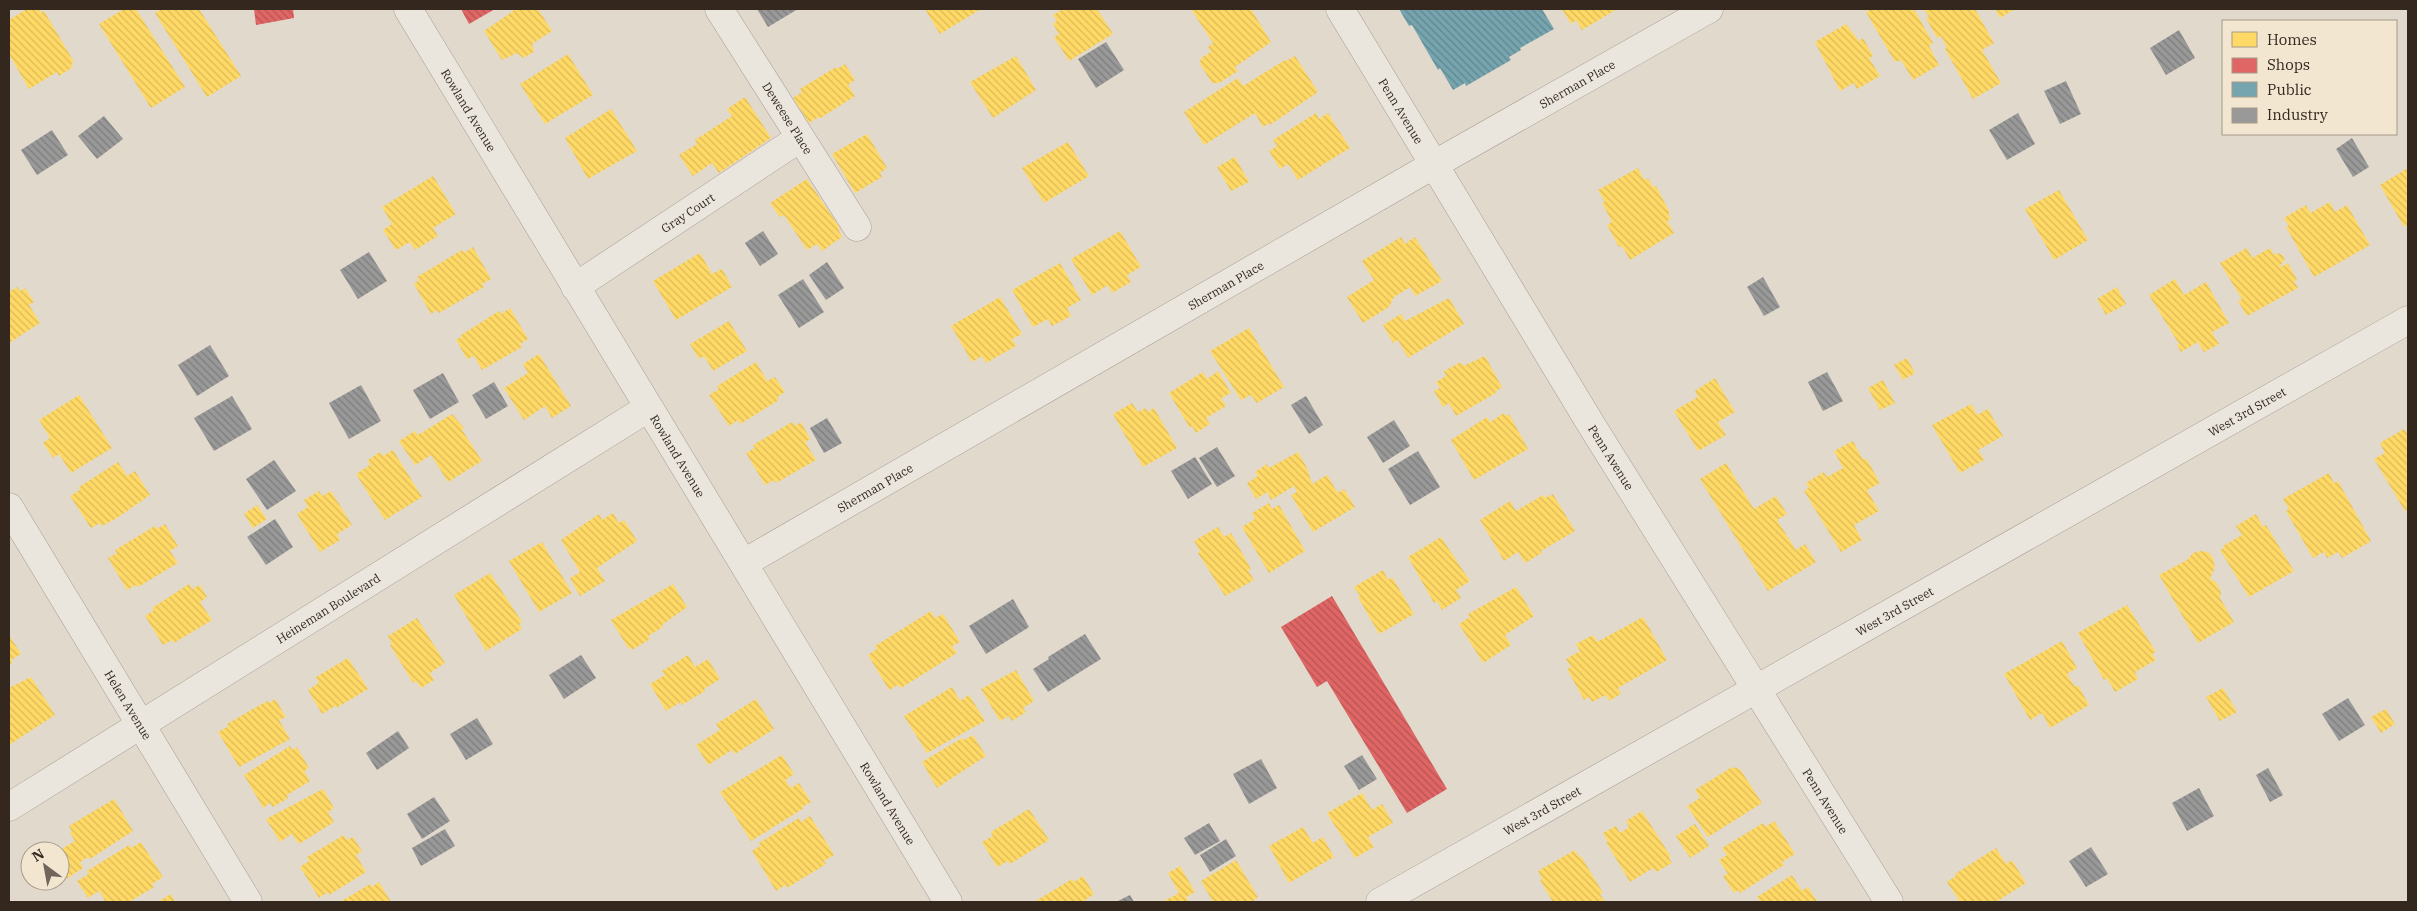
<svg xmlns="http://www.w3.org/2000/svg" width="2417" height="911" viewBox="0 0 2417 911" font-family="'IBM Plex Serif',serif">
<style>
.homes{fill:url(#homes-back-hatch)}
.shops{fill:url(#shops-back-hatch)}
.public{fill:url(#public-back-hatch)}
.industry{fill:url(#industry-back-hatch)}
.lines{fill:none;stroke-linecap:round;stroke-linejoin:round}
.minor-casing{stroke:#a69e95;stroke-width:29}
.minor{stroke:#eae5dd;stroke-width:28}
.labels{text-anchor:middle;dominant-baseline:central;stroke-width:5;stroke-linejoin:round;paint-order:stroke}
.street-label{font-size:12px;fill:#33271e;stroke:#f2e6d1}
</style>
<defs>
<pattern id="homes-back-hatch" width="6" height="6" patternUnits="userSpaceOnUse" patternTransform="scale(1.25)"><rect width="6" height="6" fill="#ffd966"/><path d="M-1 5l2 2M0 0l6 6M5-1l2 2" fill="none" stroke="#dbba58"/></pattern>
<pattern id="shops-back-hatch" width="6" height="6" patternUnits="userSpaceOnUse" patternTransform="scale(1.25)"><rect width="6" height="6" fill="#e06666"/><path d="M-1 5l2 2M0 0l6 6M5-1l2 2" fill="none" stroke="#b65453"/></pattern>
<pattern id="public-back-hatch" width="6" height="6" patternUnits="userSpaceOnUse" patternTransform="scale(1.25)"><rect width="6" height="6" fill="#76a5af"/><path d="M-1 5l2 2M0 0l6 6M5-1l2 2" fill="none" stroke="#61868e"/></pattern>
<pattern id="industry-back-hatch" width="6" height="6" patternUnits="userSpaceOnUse" patternTransform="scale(1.25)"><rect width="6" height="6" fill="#999"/><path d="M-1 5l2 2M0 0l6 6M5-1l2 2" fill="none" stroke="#7d7d7c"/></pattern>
</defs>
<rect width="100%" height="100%" fill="#e1d9cc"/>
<g class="homes">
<polygon points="27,9 39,9 41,13 44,11 74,62 71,64 73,67 59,76 57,72 29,89 9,54 9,20"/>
<polygon points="124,9 136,9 185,87 151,108 99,24"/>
<polygon points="162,9 199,9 241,76 207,97 155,13"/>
<polygon points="516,9 538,9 552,31 532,44 534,52 523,58 517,53 502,60 484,31"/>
<polygon points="925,9 981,9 940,34"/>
<polygon points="1063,9 1097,9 1113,34 1069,61 1054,37 1059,34 1053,24 1057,21 1053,15"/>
<polygon points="1191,9 1251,9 1271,42 1235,67 1238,71 1219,83 1212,83 1200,64 1201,58 1211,52 1208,47 1213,43"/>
<polygon points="1562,9 1617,9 1582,30 1576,20 1571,24"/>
<polygon points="1871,9 1914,9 1933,43 1929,46 1939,65 1913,80 1901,60 1895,62 1866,12"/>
<polygon points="1924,9 1975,9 1994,43 1982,50 2001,83 1973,99 1945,49 1947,48 1941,36 1937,38 1926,18 1929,17"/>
<polygon points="1995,9 2015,9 2000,18"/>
<polygon points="1846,24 1859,41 1863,38 1873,56 1869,58 1880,76 1857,89 1854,83 1840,91 1815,42"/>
<polygon points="568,54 593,95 545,124 520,84"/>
<polygon points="1016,56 1036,90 993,118 970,82"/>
<polygon points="1295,56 1318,92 1270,125 1269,123 1263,127 1255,113 1204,145 1184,112 1238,78 1243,86 1285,60 1286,61"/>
<polygon points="845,64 855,80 848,85 855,96 819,119 818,117 809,123 793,98 802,92 800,89 836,67 837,69"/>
<polygon points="745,97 771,138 719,173 712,163 693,176 679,155 697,144 695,140 732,116 727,109"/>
<polygon points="611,109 637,151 588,179 565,138"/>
<polygon points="1316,113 1319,119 1328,113 1350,148 1298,180 1288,164 1280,169 1269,151 1277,146 1273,140"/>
<polygon points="867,134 887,168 880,173 882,177 855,193 832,154"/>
<polygon points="1068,142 1089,176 1044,203 1022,168"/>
<polygon points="1235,157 1249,182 1231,191 1217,167"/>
<polygon points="1638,168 1644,180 1648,178 1653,187 1656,186 1670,213 1668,214 1671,219 1667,221 1674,233 1630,260 1622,246 1619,247 1607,225 1612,222 1602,203 1605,202 1598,190"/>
<polygon points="2408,168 2408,224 2404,227 2380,185"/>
<polygon points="433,176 456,214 433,228 438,236 415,250 410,242 396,250 383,230 392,224 382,207"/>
<polygon points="807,179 840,228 838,229 842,237 822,251 817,244 807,250 784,215 780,217 770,203"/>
<polygon points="2059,190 2088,240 2054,260 2025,209"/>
<polygon points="2330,202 2335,212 2347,205 2370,245 2314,277 2286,227 2289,226 2284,218 2306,205 2310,213"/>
<polygon points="1120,231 1141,267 1127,275 1131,282 1112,293 1108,285 1092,295 1071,259"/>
<polygon points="1401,237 1405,244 1415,237 1442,281 1415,296 1410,287 1394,297 1389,307 1363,323 1347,297 1374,280 1362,261"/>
<polygon points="473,247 491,279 482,284 484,287 439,313 437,310 431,314 414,284 419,280 417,277 462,250 464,253"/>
<polygon points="2247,248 2252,258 2270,248 2274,255 2277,253 2282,255 2285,259 2280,266 2281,267 2288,263 2297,280 2294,281 2298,288 2247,316 2238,301 2242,299 2220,263"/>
<polygon points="700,253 712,274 722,269 732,287 676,320 653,281"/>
<polygon points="1060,263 1081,300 1067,308 1071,316 1052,326 1048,319 1033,327 1012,290"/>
<polygon points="2175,279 2184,295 2206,282 2229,323 2212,332 2219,344 2204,352 2198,342 2181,352 2177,345 2179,344 2149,295"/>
<polygon points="17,287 20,291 25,288 34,302 29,305 40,323 9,343 9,292"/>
<polygon points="2117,287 2126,304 2106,315 2097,299"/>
<polygon points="1000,297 1022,334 1012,339 1016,346 986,363 982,356 972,362 951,326"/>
<polygon points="1449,298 1464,324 1408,358 1398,340 1393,343 1383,325 1401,314 1405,321"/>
<polygon points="510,308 528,339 520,344 522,347 482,370 474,356 467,359 456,340 462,336 461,335 499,311 501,314"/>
<polygon points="729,321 747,351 713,371 704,356 699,359 690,344"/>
<polygon points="1249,328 1284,387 1257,403 1251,395 1241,400 1210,351"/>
<polygon points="539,354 571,406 552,418 545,406 524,420 504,388 528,373 523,364"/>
<polygon points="1485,356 1502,387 1495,392 1496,393 1456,416 1449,403 1443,407 1434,391 1440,388 1436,382 1446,376 1444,371 1461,362 1463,366"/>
<polygon points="1907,358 1915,373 1903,380 1894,365"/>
<polygon points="756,362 767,381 775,377 785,392 777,397 779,400 740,424 738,420 729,426 709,395 719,389 717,386"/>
<polygon points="1218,371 1231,393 1221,398 1226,406 1206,418 1210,424 1196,433 1192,426 1190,428 1169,393 1203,372 1207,379"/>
<polygon points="1715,378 1735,412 1718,422 1726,435 1698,451 1674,411 1698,397 1695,391"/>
<polygon points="1883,380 1895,403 1880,410 1868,388"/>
<polygon points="79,395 112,448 71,473 59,454 53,458 43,443 50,438 39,420"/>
<polygon points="1132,403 1138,412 1146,408 1148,412 1154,408 1177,448 1143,467 1113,414"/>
<polygon points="1971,404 1977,415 1988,409 2003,436 1978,450 1984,460 1960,473 1932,425"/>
<polygon points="1504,413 1505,416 1509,414 1528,449 1474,480 1451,440 1487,417 1490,422"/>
<polygon points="452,414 464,428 462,430 482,461 448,482 431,455 415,465 399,441 415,431 418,435"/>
<polygon points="792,422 795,426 801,422 810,439 805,442 816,460 776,483 774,480 765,485 746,453 755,448 753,445"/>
<polygon points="2404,429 2408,435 2408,510 2405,511 2374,459 2385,453 2380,443"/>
<polygon points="1853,441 1863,460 1866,458 1880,483 1867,490 1879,511 1854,525 1862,540 1841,552 1804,491 1809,488 1806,483 1824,472 1827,477 1843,468 1834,451"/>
<polygon points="393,450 422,497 385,520 356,474 370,465 368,460 380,452 383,456"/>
<polygon points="1298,452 1307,468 1312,484 1327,475 1338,493 1344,489 1355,507 1313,532 1291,495 1297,492 1294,486 1271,500 1267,492 1256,499 1247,483 1258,476 1255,472 1267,464 1269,468"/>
<polygon points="118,462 127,476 135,471 150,495 117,518 102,526 100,523 91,528 70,496 80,490 79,487"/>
<polygon points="1726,463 1754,509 1776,496 1787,514 1777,520 1796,550 1805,544 1816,562 1768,591 1700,479"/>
<polygon points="2329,473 2334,483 2338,481 2371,541 2342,558 2338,552 2327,558 2324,552 2313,558 2286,511 2289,509 2283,499"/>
<polygon points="319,491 322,496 331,491 352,525 337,534 340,540 320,552 297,514 308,507 304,500"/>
<polygon points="1553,494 1575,531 1541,551 1542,553 1525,563 1518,552 1504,561 1480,520 1510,501 1516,511 1543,495 1545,498"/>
<polygon points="1269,503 1272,509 1279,505 1305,551 1269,573 1242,527 1255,519 1252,513"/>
<polygon points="257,505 267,519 253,528 244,514"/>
<polygon points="613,513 619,523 624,520 637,541 597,568 605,581 580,596 570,578 580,572 561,540 599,514 602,520"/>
<polygon points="2256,514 2263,527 2266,525 2294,571 2249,597 2220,550 2224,548 2223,546 2242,535 2236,526"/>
<polygon points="165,524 178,546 170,551 178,563 138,587 136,585 127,590 108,558 117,553 115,550 155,526 157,529"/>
<polygon points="1218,527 1224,537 1231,533 1251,569 1248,570 1254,580 1225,596 1198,553 1200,551 1194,541"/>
<polygon points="1441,537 1470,581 1456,590 1461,598 1442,610 1437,601 1434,603 1408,557"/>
<polygon points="542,542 572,593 539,612 509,561"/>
<polygon points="2200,551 2208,552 2213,558 2215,567 2210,579 2216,582 2221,592 2220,598 2234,622 2198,643 2159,575 2187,560 2193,553"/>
<polygon points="1383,570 1388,580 1392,577 1414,614 1379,634 1358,597 1360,596 1354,587"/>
<polygon points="490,573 522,622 519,624 522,629 486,651 454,595"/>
<polygon points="189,584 192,589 200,585 207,597 200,602 212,620 174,643 172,640 163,645 145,616 154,610 152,608"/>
<polygon points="673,584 687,607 662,625 663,627 648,636 650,639 632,650 630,647 628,648 611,620"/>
<polygon points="1516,587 1534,616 1505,635 1511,645 1483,663 1459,624 1470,617 1468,614"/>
<polygon points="2127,605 2156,652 2152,654 2156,660 2135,672 2138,679 2115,692 2107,678 2104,680 2078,633"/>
<polygon points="931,611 935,618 943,614 960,642 952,646 957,653 901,688 898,685 889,690 868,655 877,649 875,646"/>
<polygon points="1643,617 1667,660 1618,688 1621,694 1609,701 1606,695 1592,702 1589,697 1584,700 1567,669 1571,667 1566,659 1580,651 1576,644 1593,635 1597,642"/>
<polygon points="417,618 445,663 430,673 434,680 421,688 416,681 413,683 390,645 392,644 388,636"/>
<polygon points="9,635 21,654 11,660 13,662 9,665"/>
<polygon points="2062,641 2077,668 2067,674 2075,687 2078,685 2089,705 2050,728 2042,713 2030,720 2004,674"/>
<polygon points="688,655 695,667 708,659 720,679 704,689 705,691 682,705 681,702 666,711 650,684 665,675 662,671"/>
<polygon points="348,658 368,689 336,708 335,706 322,714 308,690 319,683 316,677"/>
<polygon points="1016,670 1034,701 1023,708 1026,712 1012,721 1009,716 1000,721 981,689"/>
<polygon points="31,677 55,715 9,745 9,688"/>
<polygon points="952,687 960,701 969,695 985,721 927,753 904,716"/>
<polygon points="2223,688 2237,712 2220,721 2206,697"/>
<polygon points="275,699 286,717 279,720 290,739 239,767 218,732 229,726 227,724 267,701 269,703"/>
<polygon points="756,699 774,729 735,754 732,750 708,765 696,745 720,730 716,724"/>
<polygon points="2386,709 2395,724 2381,733 2371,717"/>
<polygon points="973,735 986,756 937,788 922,762 962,738 964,740"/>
<polygon points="290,746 292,750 297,747 309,768 304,771 310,781 287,795 288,798 273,807 270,803 263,808 244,775"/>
<polygon points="782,755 794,774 785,780 791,788 799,783 811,802 802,807 804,808 751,841 720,792"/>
<polygon points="1732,767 1740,769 1762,803 1708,837 1687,806 1700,798 1695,790"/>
<polygon points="323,789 334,808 328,812 334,822 299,844 292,834 280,842 266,819"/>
<polygon points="1362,793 1372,810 1382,804 1393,823 1368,837 1374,847 1355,858 1327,813"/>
<polygon points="114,799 133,831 90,859 88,857 80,862 83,868 66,879 60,869 60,850 75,841 70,833 72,832 69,826"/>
<polygon points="1029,809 1049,840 1010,864 1008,861 997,867 982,842 993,836 991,832"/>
<polygon points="1642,811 1671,857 1669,858 1672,863 1656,872 1653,868 1630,882 1606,842 1608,842 1603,833 1616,826 1620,833 1629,827 1626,821"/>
<polygon points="810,816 834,855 824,861 826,864 787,888 785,885 776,891 752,851 760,846 759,843 799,818 801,822"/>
<polygon points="1774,821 1795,854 1782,862 1784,865 1740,893 1738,890 1734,893 1723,876 1728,874 1719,860 1727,855 1722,848 1763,823 1765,827"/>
<polygon points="1695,824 1709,846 1690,858 1676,836"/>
<polygon points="1303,827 1313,843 1323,837 1334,857 1289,883 1269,846"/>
<polygon points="344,835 347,840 353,837 362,851 356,855 366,872 329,895 328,892 319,898 300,867 309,861 307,857"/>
<polygon points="141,842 163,877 152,884 154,887 129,902 106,902 99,891 88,898 77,881 89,874 87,871 129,845 131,848"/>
<polygon points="1996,848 2006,864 2012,860 2026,883 1996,902 1960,902 1947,882 1956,876 1955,874"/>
<polygon points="1575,850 1579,857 1581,856 1603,893 1600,894 1605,902 1553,902 1540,880 1542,879 1538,871"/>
<polygon points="1236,860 1258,897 1254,900 1255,902 1213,902 1201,881"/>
<polygon points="1180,866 1195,892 1186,897 1189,902 1162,902 1179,893 1168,873"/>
<polygon points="1792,875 1802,891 1808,887 1817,901 1761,902 1757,897"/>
<polygon points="1083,876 1094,894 1085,900 1087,902 1034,902 1072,879 1074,882"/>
<polygon points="379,882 391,902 340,902 370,884 372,887"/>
<polygon points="171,894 175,902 156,902 161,900"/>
</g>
<g class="shops">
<polygon points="254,9 293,9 294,18 256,25"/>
<polygon points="461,9 495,9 469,24"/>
<polygon points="1332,596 1447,789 1407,813 1327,681 1317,687 1281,627"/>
</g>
<polygon class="public" points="1399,9 1542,9 1554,29 1520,48 1521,50 1509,57 1511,60 1466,86 1465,83 1453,90 1440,68 1438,70 1412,25 1409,26"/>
<g class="industry">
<polygon points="757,9 798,9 768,27"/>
<polygon points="2179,30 2195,58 2166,75 2150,48"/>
<polygon points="1106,42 1124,70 1096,88 1078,59"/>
<polygon points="2066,81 2081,114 2060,124 2044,91"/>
<polygon points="2018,113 2035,144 2007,160 1989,130"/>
<polygon points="104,116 123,139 97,159 78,136"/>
<polygon points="52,130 68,155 37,175 21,150"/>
<polygon points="2352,138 2369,167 2353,177 2336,149"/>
<polygon points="763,231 778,254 760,266 745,243"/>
<polygon points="369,252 387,281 358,299 340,270"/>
<polygon points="827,262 844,288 826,300 809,275"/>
<polygon points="1763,277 1780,307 1764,316 1747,287"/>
<polygon points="803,279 824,312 799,328 778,295"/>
<polygon points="210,345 229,376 197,396 178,365"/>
<polygon points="1827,372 1843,401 1823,411 1808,382"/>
<polygon points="443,373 459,402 430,419 413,390"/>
<polygon points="494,382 508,406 486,419 472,395"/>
<polygon points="361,385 381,421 349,439 329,403"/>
<polygon points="232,396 252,429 214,451 194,418"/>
<polygon points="1306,396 1323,425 1309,434 1291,405"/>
<polygon points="827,418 842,443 824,453 810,428"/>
<polygon points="1394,420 1410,446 1383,463 1367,437"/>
<polygon points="1217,447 1235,476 1217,487 1199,458"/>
<polygon points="1418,451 1440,487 1410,505 1388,469"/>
<polygon points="1195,457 1212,484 1188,499 1171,471"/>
<polygon points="274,460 296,491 267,510 246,479"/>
<polygon points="275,519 293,547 266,565 247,537"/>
<polygon points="1013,599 1029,627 986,654 969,626"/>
<polygon points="1085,634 1101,659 1048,692 1033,669 1049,659 1048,657"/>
<polygon points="581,655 596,678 564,699 549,675"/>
<polygon points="2348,698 2365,725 2339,741 2322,714"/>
<polygon points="477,718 493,744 466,760 450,734"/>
<polygon points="398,731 409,748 377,770 366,753"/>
<polygon points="1362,755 1377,779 1359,790 1344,766"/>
<polygon points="1261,759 1277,788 1249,804 1233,774"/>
<polygon points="2268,768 2283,795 2270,802 2256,775"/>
<polygon points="2199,788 2214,816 2187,831 2172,803"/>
<polygon points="434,797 450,821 422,839 407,814"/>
<polygon points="1209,823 1220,841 1195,855 1184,838"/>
<polygon points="445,829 455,846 421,866 412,848"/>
<polygon points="1226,839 1236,856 1210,872 1200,855"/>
<polygon points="2091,847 2108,874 2086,887 2069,861"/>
<polygon points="1130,895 1134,902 1116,902"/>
</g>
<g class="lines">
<g class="minor-casing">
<g id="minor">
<path id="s1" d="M 408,9 L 948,902"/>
<path id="s2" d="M 719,9 L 857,227"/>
<path id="s3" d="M 1340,9 L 1592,426 L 1889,902"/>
<path id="s4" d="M 575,287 L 800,138"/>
<path id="s5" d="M 9,507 L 248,902"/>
<path id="s6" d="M 744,563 L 1435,164 L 1709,9"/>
<path id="s7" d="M 9,807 L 648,408"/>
<path id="s8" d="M 1380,902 L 2408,320"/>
</g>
</g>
<use href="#minor" class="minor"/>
</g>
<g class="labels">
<g class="street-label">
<text stroke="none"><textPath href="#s6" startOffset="961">Sherman Place</textPath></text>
<text stroke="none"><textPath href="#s1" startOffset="118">Rowland Avenue</textPath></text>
<text stroke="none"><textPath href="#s3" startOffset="119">Penn Avenue</textPath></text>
<text stroke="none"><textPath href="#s2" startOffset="129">Deweese Place</textPath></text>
<text stroke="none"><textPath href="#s4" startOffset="135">Gray Court</textPath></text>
<text stroke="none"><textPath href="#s6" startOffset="556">Sherman Place</textPath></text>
<text stroke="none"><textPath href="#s8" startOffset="996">West 3rd Street</textPath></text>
<text stroke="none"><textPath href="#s1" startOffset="522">Rowland Avenue</textPath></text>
<text stroke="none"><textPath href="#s3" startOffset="524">Penn Avenue</textPath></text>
<text stroke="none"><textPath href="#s6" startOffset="151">Sherman Place</textPath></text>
<text stroke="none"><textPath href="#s7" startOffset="376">Heineman Boulevard</textPath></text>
<text stroke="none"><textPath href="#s8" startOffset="591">West 3rd Street</textPath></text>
<text stroke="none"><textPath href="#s5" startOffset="231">Helen Avenue</textPath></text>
<text stroke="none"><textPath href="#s3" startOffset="929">Penn Avenue</textPath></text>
<text stroke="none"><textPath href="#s1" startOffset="928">Rowland Avenue</textPath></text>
<text stroke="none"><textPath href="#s8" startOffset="186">West 3rd Street</textPath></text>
</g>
</g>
<rect width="2417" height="911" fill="none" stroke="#33271e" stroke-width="20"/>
<rect x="2222" y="20" width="175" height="115" fill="#f2e6d1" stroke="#a69a89"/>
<rect x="2232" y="32" width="25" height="15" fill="#ffd966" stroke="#a69a89"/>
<text x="2267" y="45" font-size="15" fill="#33271e">Homes</text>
<rect x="2232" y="58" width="25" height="15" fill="#e06666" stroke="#a69a89"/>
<text x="2267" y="70" font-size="15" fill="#33271e">Shops</text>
<rect x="2232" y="82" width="25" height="15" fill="#76a5af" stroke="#a69a89"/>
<text x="2267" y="95" font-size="15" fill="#33271e">Public</text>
<rect x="2232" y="108" width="25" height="15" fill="#999999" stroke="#a69a89"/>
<text x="2267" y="120" font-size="15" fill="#33271e">Industry</text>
<g transform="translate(45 866) rotate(328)"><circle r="24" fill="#f2e6d1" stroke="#a69a89"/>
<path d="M0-4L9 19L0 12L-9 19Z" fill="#70655b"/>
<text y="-8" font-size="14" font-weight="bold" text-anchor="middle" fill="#33271e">N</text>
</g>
</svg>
